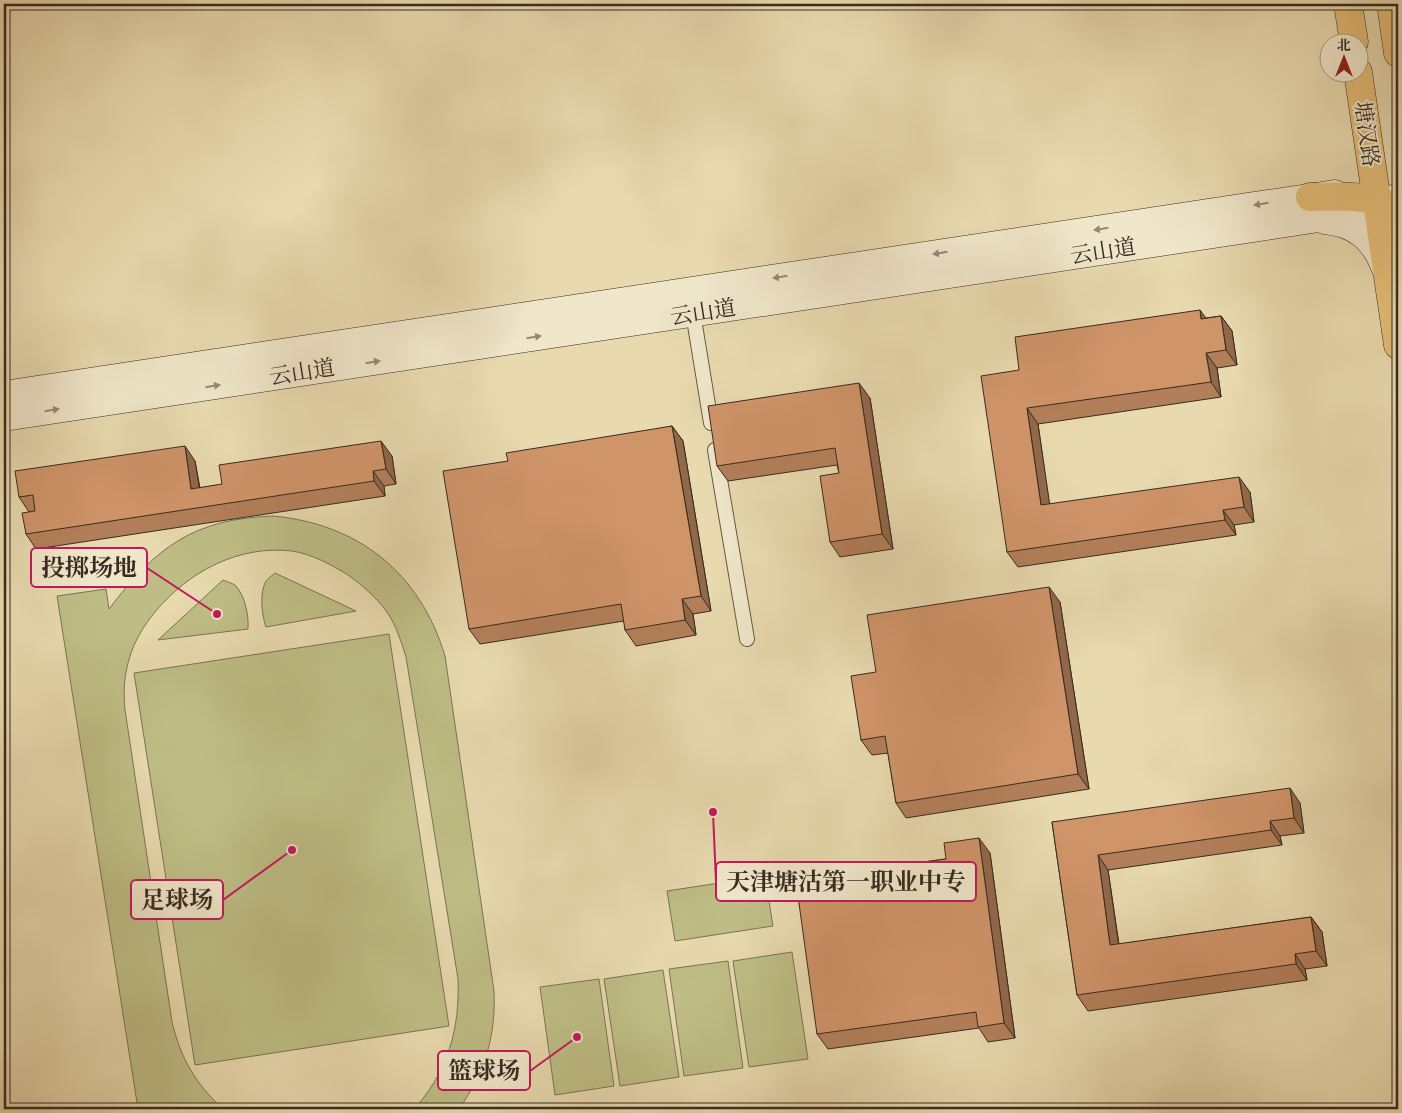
<svg xmlns="http://www.w3.org/2000/svg" width="1402" height="1113" viewBox="0 0 1402 1113" font-family="'EB Garamond','Noto Serif SC',serif">
<style>
.park{fill:#bebd85;stroke:#7a7453}
.lines{fill:none;stroke-linecap:round;stroke-linejoin:round}
.service-casing{stroke:#635744;stroke-width:16}
.secondary-casing{stroke:#372c21;stroke-width:29}
.primary-casing{stroke:#372c21;stroke-width:29}
.service{stroke:#f0e6ca;stroke-width:14}
.secondary{stroke:#f0e6ca;stroke-width:28}
.primary{stroke:#e4bc77;stroke-width:28}
.wall{fill:#b37f5a;stroke:#372c21}
.shaded-wall{fill:#92684a;stroke:#372c21}
.building{fill:#d09469;stroke:#372c21}
.oneway{fill:#948976}
.labels{text-anchor:middle;dominant-baseline:central;stroke-width:4;stroke-linejoin:round;paint-order:stroke}
.street-label{font-size:22px;fill:#372c21;stroke:#f0e6ca}
.leader{fill:none;stroke:#c2185b;stroke-width:2}
.callout-dot{fill:#c2185b;stroke:#f0e6ca;stroke-width:2}
.callout{fill:#f0e6ca;stroke:#c2185b;stroke-width:2}
.callout-label{font-size:24px;text-anchor:middle;font-weight:bold;fill:#372c21}
</style>
<rect width="100%" height="100%" fill="#e8d9ae"/>
<filter id="stains"><feTurbulence type="fractalNoise" baseFrequency=".004" numOctaves="4"/><feColorMatrix values="0 0 0 0 .2 0 0 0 0 .09 0 0 0 0 .02 0 0 0 .5 -.17"/></filter>
<radialGradient id="worn" r=".72"><stop offset=".6" stop-color="#630" stop-opacity="0"/><stop offset="1" stop-color="#630" stop-opacity=".3"/></radialGradient>
<g class="park">
<path d="M 273,516 C 359,524 420,573 445,656 L 494,991 C 496,1036 485,1072 459,1109 L 414,1109 C 448,1072 460,1028 458,979 L 406,657 C 401,641 396,625 387,612 C 377,598 362,585 348,575 C 332,565 312,554 292,551 C 239,545 189,571 155,612 C 131,641 121,672 125,710 L 172,1022 C 181,1059 195,1083 223,1109 L 138,1109 L 57,596 L 106,589 L 109,609 C 156,547 193,519 273,516 Z"/>
<path d="M 275,573 L 356,611 L 266,627 C 262,616 259,593 266,581 C 268,578 273,575 275,573 Z"/>
<path d="M 223,580 C 227,582 232,583 235,585 C 245,595 249,616 248,629 L 158,640 Z"/>
<polygon points="389,634 449,1026 195,1065 134,673"/>
<polygon points="765,876 773,926 675,941 667,891"/>
<polygon points="792,952 808,1059 749,1067 733,961"/>
<polygon points="728,961 743,1068 684,1076 669,969"/>
<polygon points="663,970 679,1077 620,1086 604,979"/>
<polygon points="599,979 614,1086 555,1095 540,987"/>
</g>
<g class="lines">
<g class="service-casing">
<g id="service">
<polyline points="693,313 711,423"/>
<polyline points="715,450 747,639"/>
</g>
</g>
<g class="secondary-casing">
<g id="secondary">
<path d="M 1325,220 C 1357,223 1375,239 1386,269"/>
<polyline points="4,395 1335,194"/>
<polyline points="4,417 1378,209 1396,198"/>
</g>
</g>
<g class="primary-casing">
<g id="primary">
<polyline points="1348,4 1354,42"/>
<polyline points="1391,4 1398,53"/>
<polyline points="1358,72 1398,345"/>
<path d="M 1310,197 C 1338,196 1373,194 1398,210"/>
</g>
</g>
<use href="#service" class="service"/>
<use href="#secondary" class="secondary"/>
<use href="#primary" class="primary"/>
</g>
<g class="wall">
<polygon points="1221,316 1232,331 1237,365 1217,368 1221,397 1038,424 1049,504 1250,492 1254,522 1234,525 1236,535 1018,567 1007,552 1019,370 1206,318"/>
<polygon points="870,398 893,549 840,557 830,542 839,473 837,465 728,481 717,466"/>
<polygon points="672,426 683,441 711,611 693,614 696,635 636,646 625,630 624,621 480,644 469,629 508,461"/>
<polygon points="392,456 396,484 384,486 385,496 36,549 26,534 29,512 19,497 195,461 200,488"/>
<polygon points="1060,602 1089,789 906,818 896,803 888,753 872,755 861,740 876,672"/>
<polygon points="1300,803 1304,833 1280,836 1282,845 1108,870 1119,944 1311,917 1322,932 1327,966 1305,969 1307,980 1088,1011 1077,995 1052,822"/>
<polygon points="990,853 1015,1038 988,1042 979,1028 828,1049 817,1034 819,863 827,875"/>
</g>
<g class="shaded-wall">
<polygon points="1200,310 1211,325 1201,319"/>
<polygon points="1221,316 1232,331 1237,365 1226,350"/>
<polygon points="1206,353 1217,368 1221,397 1211,382"/>
<polygon points="859,383 870,398 893,549 882,534"/>
<polygon points="1027,408 1038,424 1052,520 1041,505"/>
<polygon points="672,426 683,441 711,611 701,596"/>
<polygon points="381,441 392,456 396,484 386,469"/>
<polygon points="185,446 195,461 202,504 191,489"/>
<polygon points="373,471 384,486 385,496 374,481"/>
<polygon points="1239,477 1250,492 1254,522 1244,507"/>
<polygon points="1223,510 1234,525 1236,535 1225,520"/>
<polygon points="1049,587 1060,602 1089,789 1078,774"/>
<polygon points="682,599 693,614 696,635 685,620"/>
<polygon points="1290,788 1300,803 1304,833 1294,818"/>
<polygon points="1270,821 1280,836 1282,845 1271,830"/>
<polygon points="979,838 990,853 1015,1038 1004,1023"/>
<polygon points="1098,855 1108,870 1121,961 1110,945"/>
<polygon points="819,863 830,879 821,876"/>
<polygon points="1311,917 1322,932 1327,966 1316,951"/>
<polygon points="1295,954 1305,969 1307,980 1296,964"/>
</g>
<g class="building">
<polygon points="1200,310 1201,319 1221,316 1226,350 1206,353 1211,382 1027,408 1041,505 1239,477 1244,507 1223,510 1225,520 1007,552 981,376 1019,370 1015,337"/>
<polygon points="859,383 882,534 830,542 820,476 839,473 835,448 717,466 708,406"/>
<polygon points="672,426 701,596 682,599 685,620 625,630 621,604 469,629 443,471 508,461 506,453"/>
<polygon points="381,441 386,469 373,471 374,481 26,534 22,513 35,511 33,495 19,497 15,471 185,446 191,489 222,484 219,465"/>
<polygon points="1049,587 1078,774 896,803 885,736 861,740 851,676 876,672 867,615"/>
<polygon points="1290,788 1294,818 1270,821 1271,830 1098,855 1110,945 1311,917 1316,951 1295,954 1296,964 1077,995 1052,822"/>
<polygon points="979,838 1004,1023 978,1027 976,1012 817,1034 794,867 819,863 821,876 946,859 944,843"/>
</g>
<defs><path id="oneway-solid" d="M-6-.8H1V-3.2L6.5 0L1 3.2V.8H-6Z" transform="scale(1.25)"/></defs>
<g class="oneway">
<use href="#oneway-solid" transform="translate(1261 204) rotate(171)"/>
<use href="#oneway-solid" transform="translate(1101 229) rotate(171)"/>
<use href="#oneway-solid" transform="translate(940 253) rotate(171)"/>
<use href="#oneway-solid" transform="translate(780 277) rotate(171)"/>
<use href="#oneway-solid" transform="translate(534 337) rotate(-9)"/>
<use href="#oneway-solid" transform="translate(373 362) rotate(-9)"/>
<use href="#oneway-solid" transform="translate(213 386) rotate(-9)"/>
<use href="#oneway-solid" transform="translate(52 410) rotate(-9)"/>
</g>
<g class="labels">
<g class="street-label">
<text transform="translate(1367 134) rotate(82)">塘汉路</text>
<text transform="translate(1103 251) rotate(-9)">云山道</text>
<text transform="translate(703 312) rotate(-9)">云山道</text>
<text transform="translate(302 372) rotate(-9)">云山道</text>
</g>
</g>
<path class="leader" d="M217 614L147 568M713 812L716 882M292 850L223 900M577 1037L530 1071"/>
<g class="callout-dot">
<circle cx="217" cy="614" r="5"/>
<circle cx="713" cy="812" r="5"/>
<circle cx="292" cy="850" r="5"/>
<circle cx="577" cy="1037" r="5"/>
</g>
<g class="callout">
<rect x="31" y="548" width="116" height="39" rx="5"/>
<rect x="716" y="862" width="260" height="39" rx="5"/>
<rect x="131" y="880" width="92" height="39" rx="5"/>
<rect x="438" y="1051" width="92" height="39" rx="5"/>
</g>
<g class="callout-label">
<text x="89" y="576">投掷场地</text>
<text x="846" y="890">天津塘沽第一职业中专</text>
<text x="177" y="908">足球场</text>
<text x="484" y="1079">篮球场</text>
</g>
<rect width="1402" height="1113" fill="none" stroke="#e8d9ae" stroke-width="20"/>
<rect x="5" y="5" width="1392" height="1103" fill="none" stroke="#372c21" stroke-width="2.5"/>
<rect x="10" y="10" width="1382" height="1093" fill="none" stroke="#372c21"/>
<g transform="translate(1344 58)"><circle r="24" fill="#f0e6ca" stroke="#a69c86"/>
<path d="M0-4L9 19L0 12L-9 19Z" fill="#8f2418"/>
<text y="-8" font-size="14" font-weight="bold" text-anchor="middle" fill="#372c21">北</text>
</g>
<rect width="100%" height="100%" filter="url(#stains)"/>
<rect width="100%" height="100%" fill="url(#worn)"/>
</svg>
